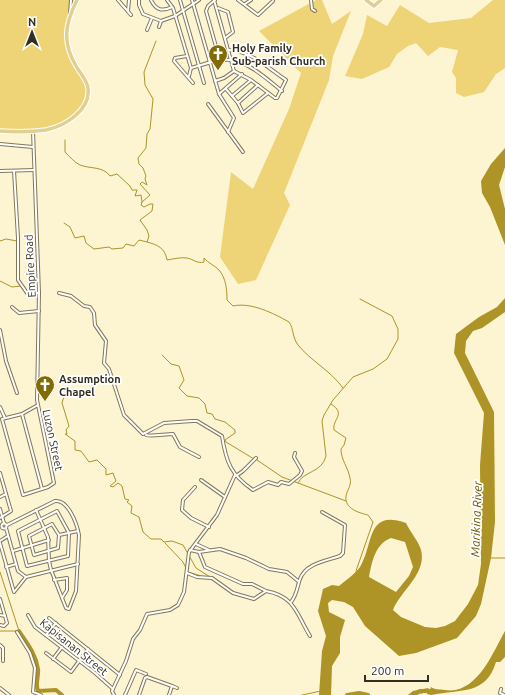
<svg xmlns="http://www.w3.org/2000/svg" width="505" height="695" viewBox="0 0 505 695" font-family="Ubuntu,sans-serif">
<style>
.green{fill:#eed476}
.water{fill:#ae9426;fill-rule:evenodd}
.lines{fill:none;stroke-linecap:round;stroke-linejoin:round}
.stream{stroke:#ae9426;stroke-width:1}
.river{stroke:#ae9426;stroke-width:4}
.street-casing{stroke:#807859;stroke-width:4}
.primary-casing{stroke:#fff;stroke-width:5.5}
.street{stroke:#fff;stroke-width:2}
.primary{stroke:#e0d091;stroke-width:3.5}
.labels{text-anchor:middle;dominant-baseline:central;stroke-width:3.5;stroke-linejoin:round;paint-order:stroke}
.poi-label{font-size:11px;font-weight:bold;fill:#322f22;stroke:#fff;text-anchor:start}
.street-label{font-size:11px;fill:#322f22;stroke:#fff}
.water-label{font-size:12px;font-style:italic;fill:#675500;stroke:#fff}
</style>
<rect width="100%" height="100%" fill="#fdf4d1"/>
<g class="green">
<path d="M 0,0 L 77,0 C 73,8 66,18 65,28 C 64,49 77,63 85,81 C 88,87 88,99 84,105 C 78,114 59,126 49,128 C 33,132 16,131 0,131 Z"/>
<polygon points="316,0 322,0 332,24 351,11 333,56 329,80 284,193 290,205 256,280 238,284 220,257 231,172 253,189 289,109 301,73 259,31"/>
<polygon points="493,0 505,0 505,68 496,74 484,92 464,97 456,93 456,78 452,72 458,50 440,47 428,56 416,43 408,46 397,54 389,67 362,79 345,76 363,34 367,15 387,26 400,5 429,23 471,18"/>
</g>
<g class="water">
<polygon points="505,148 505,167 499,185 505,209 505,245 490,207 482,193 481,181 491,164"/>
<path d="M 505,298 L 505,312 L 482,328 L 473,331 L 466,341 L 465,353 L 494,412 L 495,522 L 491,558 L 481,604 L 476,616 L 457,638 L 416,653 L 399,656 L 365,626 L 353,607 L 344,602 L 332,600 L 328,603 L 329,612 L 345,620 L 340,637 L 340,653 L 332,666 L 331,695 L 319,695 L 322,651 L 326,636 L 318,611 L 323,589 L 332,585 L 339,586 C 346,580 355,574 360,567 C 374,544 366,509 406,523 C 410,532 418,540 421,550 C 427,574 401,590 393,610 L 401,617 L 425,627 L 436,628 L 445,626 L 455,621 L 468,604 L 478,585 L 481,564 L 480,465 L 484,413 L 454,353 L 456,334 L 479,317 L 497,307 ZM 391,538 L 405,542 L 413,567 L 409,576 L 396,592 L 369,577 C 372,562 375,544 391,538 Z"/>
<path d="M 505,631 L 505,657 L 500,662 L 496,662 C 486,695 462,689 431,695 L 427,694 L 426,690 L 422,694 L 417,692 L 413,695 L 408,695 L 413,691 L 428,688 L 430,690 L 431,687 C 435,690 439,689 445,690 C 477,695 493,652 505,631 Z"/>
</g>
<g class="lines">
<g class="stream">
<path d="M 156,41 L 144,72 L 145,85 L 153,99 L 150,129 L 147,134 L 146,148 L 138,158 L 139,164 L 143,168 L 146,176 L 145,179 L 147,185 L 142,182 L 140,184 L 150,195 L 142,202 L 141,205 L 144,207 L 150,204 L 153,204 L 152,211 L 140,220 L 147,230 L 149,236 L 147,242 C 158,245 165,248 167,260 C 173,259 181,257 187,258 C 193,259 197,264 204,262 L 204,258 C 208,263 214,265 219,270 C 226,278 227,290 227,300 L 233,306 C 251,302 273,313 289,322 C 294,329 292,337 298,345 C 311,361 331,371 343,388"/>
<path d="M 65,140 L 65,152 C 70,157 74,162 80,165 C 90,169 103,166 110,176 L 117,174 L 130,186 L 132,190 L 137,190 L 135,196 L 141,195 L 142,202"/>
<polyline points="64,223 70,227 75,238 84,236 86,243 94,249 109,247 112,249 123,248 126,244 134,246 139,240 147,242"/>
<polyline points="0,241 6,239 17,241"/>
<polyline points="0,281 12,287 20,286 23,289"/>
<polyline points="162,355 171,364 179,366 184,380 179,388 187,396 199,398 205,404 207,413 212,414 215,419 225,422 235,430 235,433 225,440 226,442 254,459"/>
<polyline points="66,390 62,403 69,426 66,430 67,434 65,434 75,441 75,450 81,451 89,462 97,460 106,469 106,475 113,473 116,481 110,486 113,487 118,483 122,486 125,499 129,500 127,502 132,506 131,513 139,517 143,532 151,539 161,539 164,542 172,541 183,545 196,568 210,577"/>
<path d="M 331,404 C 347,414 332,419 334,430 L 346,438 L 344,445 L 341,449 C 341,460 348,467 350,478 C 352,485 347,490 346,496 C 344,509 360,513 368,515 L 373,522 L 356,571"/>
<polyline points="257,460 282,477 346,501"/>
<path d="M 298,483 C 303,471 322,473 326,456 L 322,421 L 324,415 L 333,400 L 353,377 L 373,369 L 387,359 L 398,339 L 398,329 L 392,316 L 360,299"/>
<polyline points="165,543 183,562 188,572 201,576"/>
<polyline points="490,558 505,558"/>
<polyline points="0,572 19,631 0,631"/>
<polyline points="302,695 321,691"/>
</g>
<g class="river">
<path d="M 19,631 C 27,643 36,654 38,669 C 39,676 35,684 38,691 L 56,690 L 62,695"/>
<polyline points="347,695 359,693 368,695"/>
<polyline points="414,695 420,691 431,691"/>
</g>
<g class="street-casing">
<g id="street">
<polyline points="118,0 131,15"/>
<polyline points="139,0 139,5 143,14 161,21"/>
<path d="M 151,0 C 156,10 162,12 172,7"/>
<polyline points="167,0 173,8 191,68 189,76"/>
<polyline points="180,0 204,83"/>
<polyline points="192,0 219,94 234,118 228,132"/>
<path d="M 214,0 L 234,71 L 251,80 L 275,98 L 277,98 L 286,80 C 268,68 251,51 229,50"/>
<polyline points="215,0 208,6 206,11 220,61"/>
<polyline points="238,0 258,15 273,1"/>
<polyline points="311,0 312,9 315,11"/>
<polyline points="245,4 251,0"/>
<polyline points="218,8 228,12 233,32 225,38"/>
<polyline points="128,11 129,0"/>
<polyline points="70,15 71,0"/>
<polyline points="159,27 161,21 175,16 199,0"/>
<polyline points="147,30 152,18"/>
<polyline points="187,56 175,58 174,61 193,83"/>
<path d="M 191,68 C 203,65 218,58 231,60 C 249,62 268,80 282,91"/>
<polyline points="215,81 224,78 234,71"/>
<polyline points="226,89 238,103 243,113 268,93"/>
<polyline points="219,94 242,74"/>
<polyline points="232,96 251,80"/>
<polyline points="238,103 258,85"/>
<polyline points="208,104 243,152"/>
<polyline points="33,131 39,293 37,400 54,483 48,487 23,495 2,419 22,414 38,405"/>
<polyline points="0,144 33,147"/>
<polyline points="0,171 34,170"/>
<polyline points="14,171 18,238 18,280 27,293 39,293"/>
<path d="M 59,293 L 71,296 L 84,306 L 90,307 L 94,313 L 95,325 L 106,341 L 104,363 L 109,369 L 124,415 L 143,434 L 164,423 L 192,421 L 197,421 L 222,436 C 226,462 231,475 253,490 L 268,482 L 278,485 L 281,482 L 289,484 L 300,475 L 302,471 L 294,457 L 295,453"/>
<polyline points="12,307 19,313 39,311"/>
<polyline points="0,330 6,361 17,393"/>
<polyline points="0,407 5,418"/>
<polyline points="22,414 42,489"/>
<path d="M 146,435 C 151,437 165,434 173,434 L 180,447 L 199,457"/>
<polyline points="0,473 11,511 0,518"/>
<polyline points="236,476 243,471 256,458"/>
<polyline points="201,480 225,497"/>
<polyline points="195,487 183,500 182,510 191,518 209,527"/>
<polyline points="0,497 6,494"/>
<polyline points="0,509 4,523"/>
<polygon points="57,511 69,533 68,556 27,566 18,531"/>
<circle cx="4" cy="526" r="2.5"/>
<polygon points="52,524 59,535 58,548 34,555 29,536"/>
<path d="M 7,525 L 55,501 C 68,499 77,524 79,535 L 76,591 L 69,609 L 66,608 L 51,570 L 49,561 L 48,537 L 36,510"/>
<polyline points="6,528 18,571 26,577 78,564"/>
<polyline points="59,535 78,531"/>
<polyline points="0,541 8,536"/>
<polyline points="0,543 14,592 26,577"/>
<polyline points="196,544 209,550"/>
<polyline points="190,550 199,552 220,549 246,558 269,569 287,572 298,581"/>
<polyline points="13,551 49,540"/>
<polyline points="199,552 205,567 243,584 252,584 266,591"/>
<polyline points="6,567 16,564"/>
<path d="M 187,573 L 197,577 L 212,578 L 233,593 L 254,599 L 266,591 C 295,596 297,615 310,636"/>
<polyline points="54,580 67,578 67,590 62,598"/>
<polyline points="0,599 7,623 4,626 0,625"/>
<path d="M 291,602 C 297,595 297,587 300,579 C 306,563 326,561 340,556 L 343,553 L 345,525 L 322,512"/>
<polyline points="0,615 5,616"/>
<polyline points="28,615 35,627 95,673 113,689"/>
<polyline points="49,618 120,675"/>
<polyline points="17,632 30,653 35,668 33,692 41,695"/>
<polyline points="46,635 56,623"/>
<polyline points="0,645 3,648 3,661"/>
<polyline points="46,653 71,672 88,649"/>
<polyline points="53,659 62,647"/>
<polyline points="172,686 177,688"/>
<polyline points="0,688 9,695"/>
<polyline points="501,689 500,693 504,695"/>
<polyline points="114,695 112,691 126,661 133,639 140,630 147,614 170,610 178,605 184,592 189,552 217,515 235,475"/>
<polyline points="125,695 136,670 146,674"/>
<polyline points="139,695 145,678 147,677 172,686 169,695"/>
</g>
</g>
<g class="primary-casing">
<g id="primary">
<polyline points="366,0 374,6 381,0"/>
<path d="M 0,131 C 14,132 32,132 46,130 C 65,126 91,110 88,88 C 87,80 80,73 76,66 C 62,42 65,24 77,0"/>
</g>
</g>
<use href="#street" class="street"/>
<use href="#primary" class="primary"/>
</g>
<defs>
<g id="church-pin" transform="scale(1)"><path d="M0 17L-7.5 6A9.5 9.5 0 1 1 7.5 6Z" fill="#816b04" stroke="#fff"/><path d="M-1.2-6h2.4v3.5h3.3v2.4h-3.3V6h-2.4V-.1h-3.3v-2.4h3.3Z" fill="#fff"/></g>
</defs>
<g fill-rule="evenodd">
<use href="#church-pin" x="218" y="54"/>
<use href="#church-pin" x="45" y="385"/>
</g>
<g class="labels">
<g class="poi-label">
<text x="232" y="48">Holy Family<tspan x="232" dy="13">Sub-parish Church</tspan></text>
<text x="59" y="379">Assumption<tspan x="59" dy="13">Chapel</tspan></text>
</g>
<g class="street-label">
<text transform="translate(30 266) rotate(-93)">Empire Road</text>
<text transform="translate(53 440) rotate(78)">Luzon Street</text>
<text transform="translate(74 647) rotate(39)">Kapisanan Street</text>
</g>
<g class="water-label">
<text transform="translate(476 519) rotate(-88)">Marikina River</text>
</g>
</g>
<g transform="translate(32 32)" stroke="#ffffff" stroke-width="3" paint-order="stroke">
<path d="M0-3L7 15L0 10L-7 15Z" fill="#322f22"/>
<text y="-6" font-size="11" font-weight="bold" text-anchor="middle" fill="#322f22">N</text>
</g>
<path d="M365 675v6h63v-6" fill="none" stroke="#322f22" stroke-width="2"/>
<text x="371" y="675" font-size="12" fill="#322f22" stroke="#ffffff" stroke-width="3" paint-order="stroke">200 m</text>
</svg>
